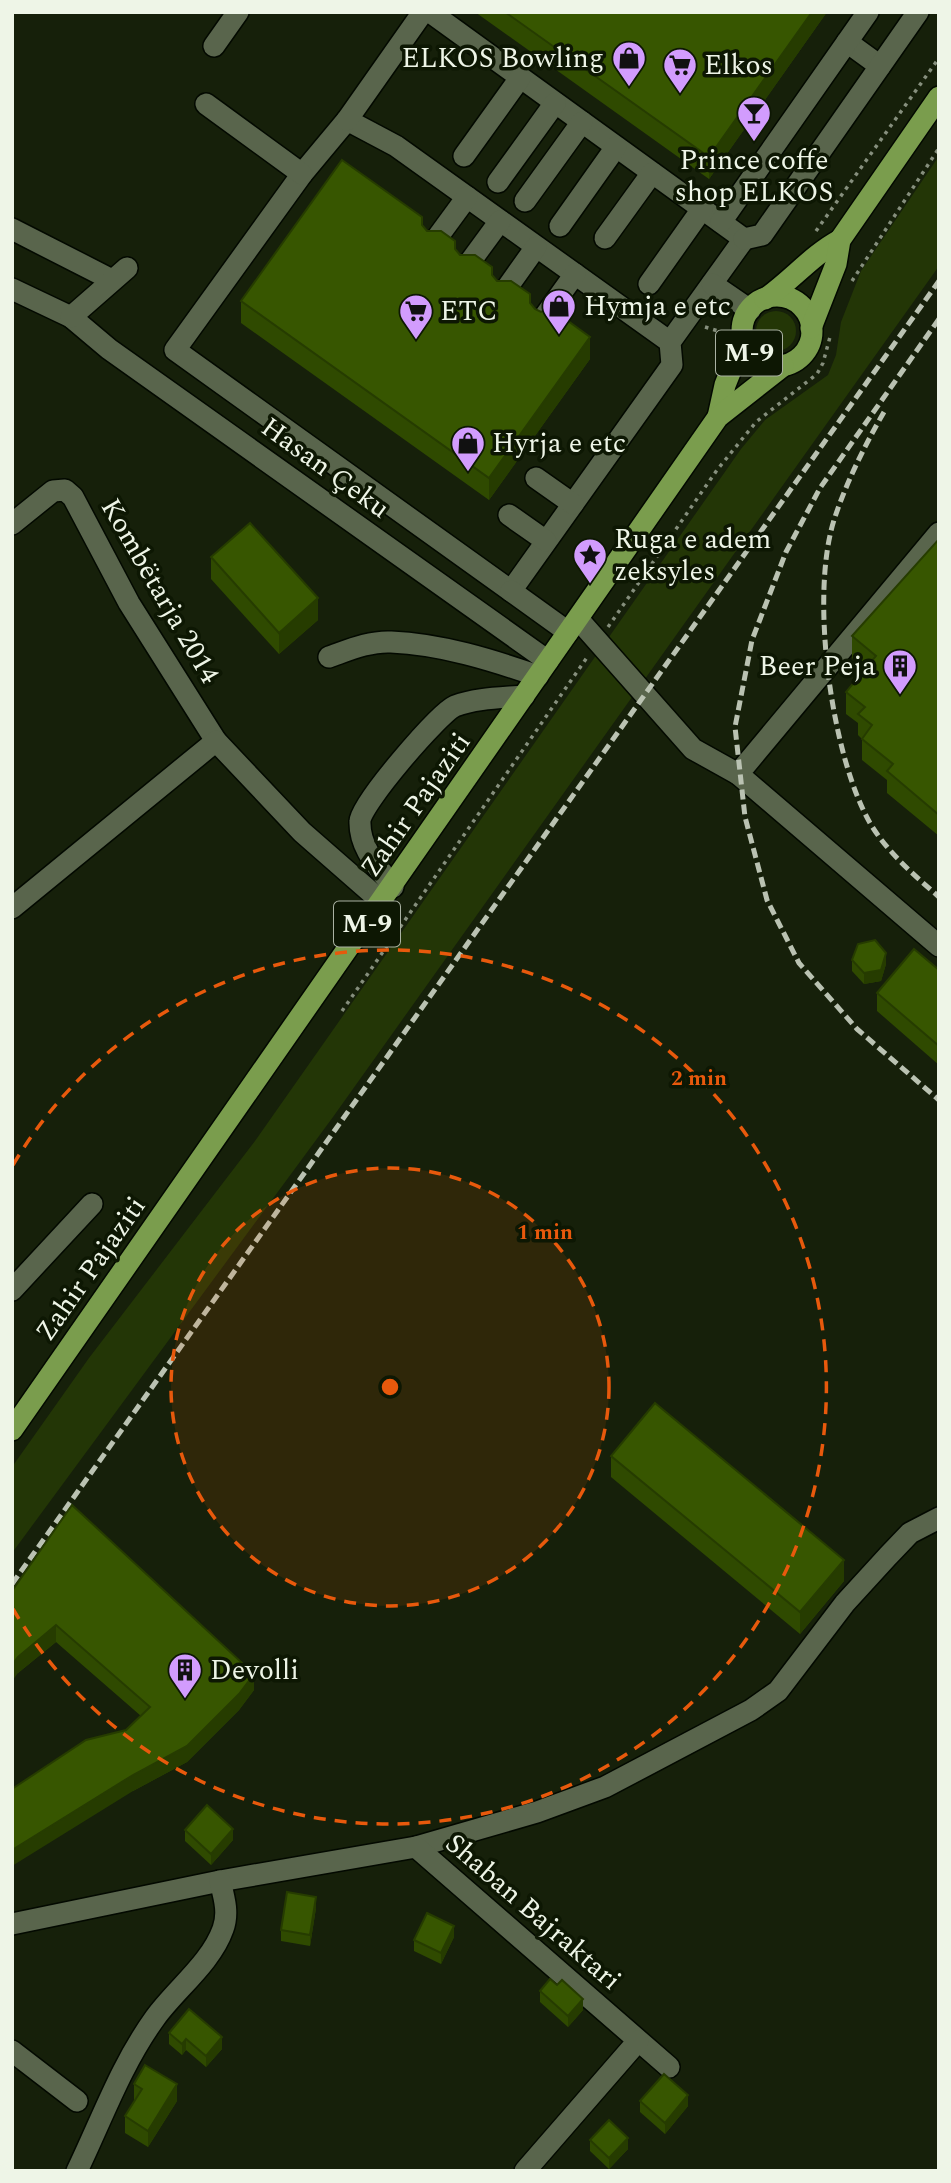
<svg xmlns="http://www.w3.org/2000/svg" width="951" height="2183" viewBox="0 0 951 2183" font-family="Spectral,serif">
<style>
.green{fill:#233606}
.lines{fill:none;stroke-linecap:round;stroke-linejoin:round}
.minor-casing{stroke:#030900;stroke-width:24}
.major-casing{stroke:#030900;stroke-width:24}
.path{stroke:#868f7d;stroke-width:3.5;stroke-dasharray:3.5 5;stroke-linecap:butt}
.minor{stroke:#59654c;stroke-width:21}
.major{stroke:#7a9d4d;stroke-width:21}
.rail{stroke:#bac2b2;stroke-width:5;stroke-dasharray:10 5;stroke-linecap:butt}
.wall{fill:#2f4a00}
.shaded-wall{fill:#263c00}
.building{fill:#375600;stroke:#263c00;stroke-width:2}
.ring{fill:none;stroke:#e8590c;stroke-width:3.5;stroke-dasharray:12 9}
.labels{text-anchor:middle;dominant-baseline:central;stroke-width:7;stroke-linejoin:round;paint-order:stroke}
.shield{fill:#0d1703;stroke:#aab2a3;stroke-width:2}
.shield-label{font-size:26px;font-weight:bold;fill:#eef5e7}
.poi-label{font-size:28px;fill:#eef5e7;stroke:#0d1703;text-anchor:start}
.street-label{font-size:28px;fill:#eef5e7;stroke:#0d1703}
.centre{fill:#e8590c;stroke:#0d1703;stroke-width:3.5}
.ring-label{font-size:21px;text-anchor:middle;font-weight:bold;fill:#e8590c;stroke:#0d1703;stroke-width:7;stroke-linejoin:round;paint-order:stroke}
</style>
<rect width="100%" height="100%" fill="#16200a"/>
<g class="green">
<polygon points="939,156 939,266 333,1117 12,1553 12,1467 89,1358 255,1141 741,449 765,420 828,375 836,355 841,322 861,271"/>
<circle cx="776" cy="331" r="20"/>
</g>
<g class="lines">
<g class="minor-casing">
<g id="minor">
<polyline points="430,12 744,239 670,342 396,146 347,120 302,174 175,350 511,591 672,365 670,342"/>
<polyline points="847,42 880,66"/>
<polyline points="214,46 238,12"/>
<polyline points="206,104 302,174"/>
<polyline points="347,120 423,12"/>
<polyline points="464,156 520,78"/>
<polyline points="498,182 555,103"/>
<polyline points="525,201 582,122"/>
<polyline points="721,222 868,12"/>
<polyline points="560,226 616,147"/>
<polyline points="12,229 112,280"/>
<polyline points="605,238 652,173"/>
<polyline points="744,239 762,235 918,12"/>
<polyline points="434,242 467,197"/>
<polyline points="467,266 500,221"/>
<polyline points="649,284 702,209"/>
<polyline points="712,284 750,310"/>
<polyline points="12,289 71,317 109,349 548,661"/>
<polyline points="504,292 536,247"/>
<polyline points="71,317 127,268"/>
<polyline points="542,320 575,274"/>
<polyline points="536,478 573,504"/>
<polyline points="509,515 546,541"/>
<polyline points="12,524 53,491 65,490 73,497 129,603 216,741"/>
<polyline points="939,533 738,774 939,946"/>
<polyline points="511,591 568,632"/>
<polyline points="578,619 693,749 738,774"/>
<path d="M 329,657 C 349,650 369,641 391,642 C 441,644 492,660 538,676"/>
<path d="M 393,887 C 378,867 359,847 360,821 C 360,805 438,714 455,706 C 476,698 501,698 524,696"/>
<polyline points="12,908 216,741 302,832 382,902"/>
<polyline points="12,1290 92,1204"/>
<polyline points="416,1847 537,1812 605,1787 751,1710 778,1691 845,1603 888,1556 910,1533 939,1518"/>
<polyline points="12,1924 220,1881 416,1847 669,2067"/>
<polyline points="12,2051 77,2101"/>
<path d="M 77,2171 C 102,2119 121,2065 155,2018 C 176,1989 211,1963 223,1929 C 229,1913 224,1897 220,1881"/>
<polyline points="525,2171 638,2041"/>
</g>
</g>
<g class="major-casing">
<g id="major">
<circle cx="777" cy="331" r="35"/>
<path d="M 765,299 C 792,280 812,255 840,240"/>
<polyline points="811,328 836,264 840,240 939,97"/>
<polyline points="718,417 725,385 743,340"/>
<polyline points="12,1430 718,417 783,366"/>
</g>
</g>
<g class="path">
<polyline points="816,231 939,58"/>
<polyline points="852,281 939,148"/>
<polyline points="705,327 718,331 720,344"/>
<polyline points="608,627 717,470 756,422 817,374 823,363 830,337"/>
<polyline points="342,1011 588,656"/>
</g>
<use href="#minor" class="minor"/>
<use href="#major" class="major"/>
<g class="rail">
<polyline points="939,319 820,488 786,552 752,640 735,727 745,817 767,900 799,963 857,1029 939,1100"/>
<path d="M 884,412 C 865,445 847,481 835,517 C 809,593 831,755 870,823 C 887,852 914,875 939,897"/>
<polyline points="12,1584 939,281"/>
</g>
</g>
<g class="wall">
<polygon points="475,12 827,12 709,179"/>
<polygon points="422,225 427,231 455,249 460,255 492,275 497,281 535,309 590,359 489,500 241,323 241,301"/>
<polygon points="939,539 939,836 887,793 887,780 862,760 862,739 858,735 858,723 846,714 846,692 865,669 852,658 852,636"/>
<polygon points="211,557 318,620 279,654 211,579"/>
<polygon points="852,960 886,964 881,981 864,984 852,971"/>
<polygon points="939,970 939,1065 877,1011 877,993"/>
<polygon points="611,1456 844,1581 800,1634 611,1477"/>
<polygon points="12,1591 254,1690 239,1710 187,1762 133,1791 126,1730 141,1716 56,1642 18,1673"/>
<polygon points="185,1830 233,1840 211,1865 185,1841"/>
<polygon points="316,1908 310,1946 281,1941 281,1930"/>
<polygon points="454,1937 441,1964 414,1951 414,1940"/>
<polygon points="557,1985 583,2010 568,2027 540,2002 540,1991"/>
<polygon points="169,2033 222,2049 206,2067 186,2050 182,2055 169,2044"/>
<polygon points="134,2084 177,2101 148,2147 125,2133 125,2116 135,2101 134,2100"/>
<polygon points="640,2101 688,2106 665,2134 640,2112"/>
<polygon points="590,2140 628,2149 609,2169 590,2151"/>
</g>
<g class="shaded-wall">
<polygon points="812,12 827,12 709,179 709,157"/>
<polygon points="590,337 590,359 489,500 489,478"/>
<polygon points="318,598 318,620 279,654 279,633"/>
<polygon points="886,953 886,964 881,981 864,984 864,973"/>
<polygon points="844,1560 844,1581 800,1634 800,1612"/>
<polygon points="56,1625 56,1642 18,1673 12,1681 12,1665 18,1657"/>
<polygon points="254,1674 254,1690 239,1710 187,1762 133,1791 12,1866 12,1850"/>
<polygon points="233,1829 233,1840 211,1865 211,1854"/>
<polygon points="316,1897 316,1908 310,1946 310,1935"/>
<polygon points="454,1926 454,1937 441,1964 441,1953"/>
<polygon points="583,1999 583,2010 568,2027 568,2016"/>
<polygon points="222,2037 222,2049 206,2067 206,2056"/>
<polygon points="186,2039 186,2050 182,2055 182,2044"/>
<polygon points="177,2084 177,2101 148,2147 148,2131"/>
<polygon points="688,2095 688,2106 665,2134 665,2123"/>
<polygon points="628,2138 628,2149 609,2169 609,2158"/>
</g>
<g class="building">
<polygon points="505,12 812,12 709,157"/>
<polygon points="342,160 422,217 422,225 427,231 441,231 455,241 455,249 460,255 475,255 492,267 492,275 497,281 511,281 530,294 530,303 535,309 541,312 550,308 590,337 489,478 241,301"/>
<polygon points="250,523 318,598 279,633 211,557"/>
<polygon points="939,539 939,815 887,771 893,764 862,739 872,725 858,714 865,707 846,692 876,656 852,636"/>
<polygon points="875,940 886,953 881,970 864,973 852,960 858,944"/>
<polygon points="914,949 939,970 939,1046 877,993"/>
<polygon points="655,1403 844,1560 800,1612 611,1456"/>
<polygon points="72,1505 254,1674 239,1694 187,1746 133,1775 12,1850 12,1789 86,1740 126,1730 150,1707 56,1625 18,1657 12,1665 12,1591"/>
<polygon points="207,1805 233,1829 211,1854 185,1830"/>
<polygon points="287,1892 316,1897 310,1935 281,1930"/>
<polygon points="427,1913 454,1926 441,1953 414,1940"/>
<polygon points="550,1979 557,1985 562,1980 583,1999 568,2016 540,1991"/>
<polygon points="189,2009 222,2037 206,2056 186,2039 182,2044 169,2033"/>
<polygon points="145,2065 177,2084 148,2131 125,2116 142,2089 134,2084"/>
<polygon points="664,2074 688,2095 665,2123 640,2101"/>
<polygon points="609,2120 628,2138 609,2158 590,2140"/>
</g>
<circle cx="390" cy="1387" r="219" fill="#e8590c" fill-opacity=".12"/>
<g class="ring">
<circle cx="390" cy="1387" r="219"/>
<path d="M13 1165A437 437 0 1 1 13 1609"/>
</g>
<defs>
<g id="shop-pin" transform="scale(1.75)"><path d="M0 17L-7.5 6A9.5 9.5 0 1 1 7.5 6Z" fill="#d29cfd" stroke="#0d1703"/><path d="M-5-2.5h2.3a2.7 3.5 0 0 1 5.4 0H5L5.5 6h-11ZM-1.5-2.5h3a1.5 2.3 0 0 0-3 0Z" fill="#111"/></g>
<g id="supermarket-pin" transform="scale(1.75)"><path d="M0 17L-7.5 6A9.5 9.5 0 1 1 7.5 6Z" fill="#d29cfd" stroke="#0d1703"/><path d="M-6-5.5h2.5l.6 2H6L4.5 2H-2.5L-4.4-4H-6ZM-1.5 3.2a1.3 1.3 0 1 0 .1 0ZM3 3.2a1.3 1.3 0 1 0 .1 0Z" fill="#111"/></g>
<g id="bar-pin" transform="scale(1.75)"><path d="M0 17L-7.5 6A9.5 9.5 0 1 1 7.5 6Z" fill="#d29cfd" stroke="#0d1703"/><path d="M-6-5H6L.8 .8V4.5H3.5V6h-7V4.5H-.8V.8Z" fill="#111"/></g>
<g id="sight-pin" transform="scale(1.75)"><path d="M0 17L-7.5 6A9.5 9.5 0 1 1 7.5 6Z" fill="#d29cfd" stroke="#0d1703"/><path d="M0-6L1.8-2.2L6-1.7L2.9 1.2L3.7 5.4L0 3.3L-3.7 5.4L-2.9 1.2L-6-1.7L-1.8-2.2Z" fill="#111"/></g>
<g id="building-pin" transform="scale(1.75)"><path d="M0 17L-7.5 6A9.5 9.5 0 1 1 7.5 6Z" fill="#d29cfd" stroke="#0d1703"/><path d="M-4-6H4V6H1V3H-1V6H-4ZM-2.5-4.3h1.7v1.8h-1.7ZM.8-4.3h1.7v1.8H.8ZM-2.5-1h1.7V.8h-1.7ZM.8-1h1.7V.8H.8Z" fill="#111"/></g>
</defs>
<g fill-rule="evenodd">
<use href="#shop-pin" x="629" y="58"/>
<use href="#supermarket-pin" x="680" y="65"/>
<use href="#bar-pin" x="754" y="113"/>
<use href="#shop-pin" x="559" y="306"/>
<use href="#supermarket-pin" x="416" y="311"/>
<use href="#shop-pin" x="468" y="443"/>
<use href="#sight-pin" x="590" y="555"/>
<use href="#building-pin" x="900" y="666"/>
<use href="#building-pin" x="185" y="1670"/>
</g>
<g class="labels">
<g class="shield">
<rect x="716" y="330.5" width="66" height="45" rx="5"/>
<rect x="334" y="901.5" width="66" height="45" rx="5"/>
</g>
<g class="shield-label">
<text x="749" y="353">M-9</text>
<text x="367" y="924">M-9</text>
</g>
<g class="poi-label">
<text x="604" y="58" text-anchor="end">ELKOS Bowling</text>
<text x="704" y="65">Elkos</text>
<text x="754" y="160" text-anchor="middle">Prince coffe<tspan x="754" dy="32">shop ELKOS</tspan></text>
<text x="584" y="306">Hymja e etc</text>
<text x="440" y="311">ETC</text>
<text x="492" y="443">Hyrja e etc</text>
<text x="614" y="539">Ruga e adem<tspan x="614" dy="32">zeksyles</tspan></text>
<text x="876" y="666" text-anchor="end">Beer Peja</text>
<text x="210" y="1670">Devolli</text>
</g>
<g class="street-label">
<text transform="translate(325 468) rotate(36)">Hasan Çeku</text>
<text transform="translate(160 591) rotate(60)">Kombëtarja 2014</text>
<text transform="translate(416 805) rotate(-55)">Zahir Pajaziti</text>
<text transform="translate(91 1269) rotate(-55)">Zahir Pajaziti</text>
<text transform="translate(533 1912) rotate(41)">Shaban Bajraktari</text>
</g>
</g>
<circle cx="390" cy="1387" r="10" class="centre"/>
<g class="ring-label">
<text x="699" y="1085">2 min</text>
<text x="545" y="1239">1 min</text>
</g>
<rect width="951" height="2183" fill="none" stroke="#eef5e7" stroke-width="28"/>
</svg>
